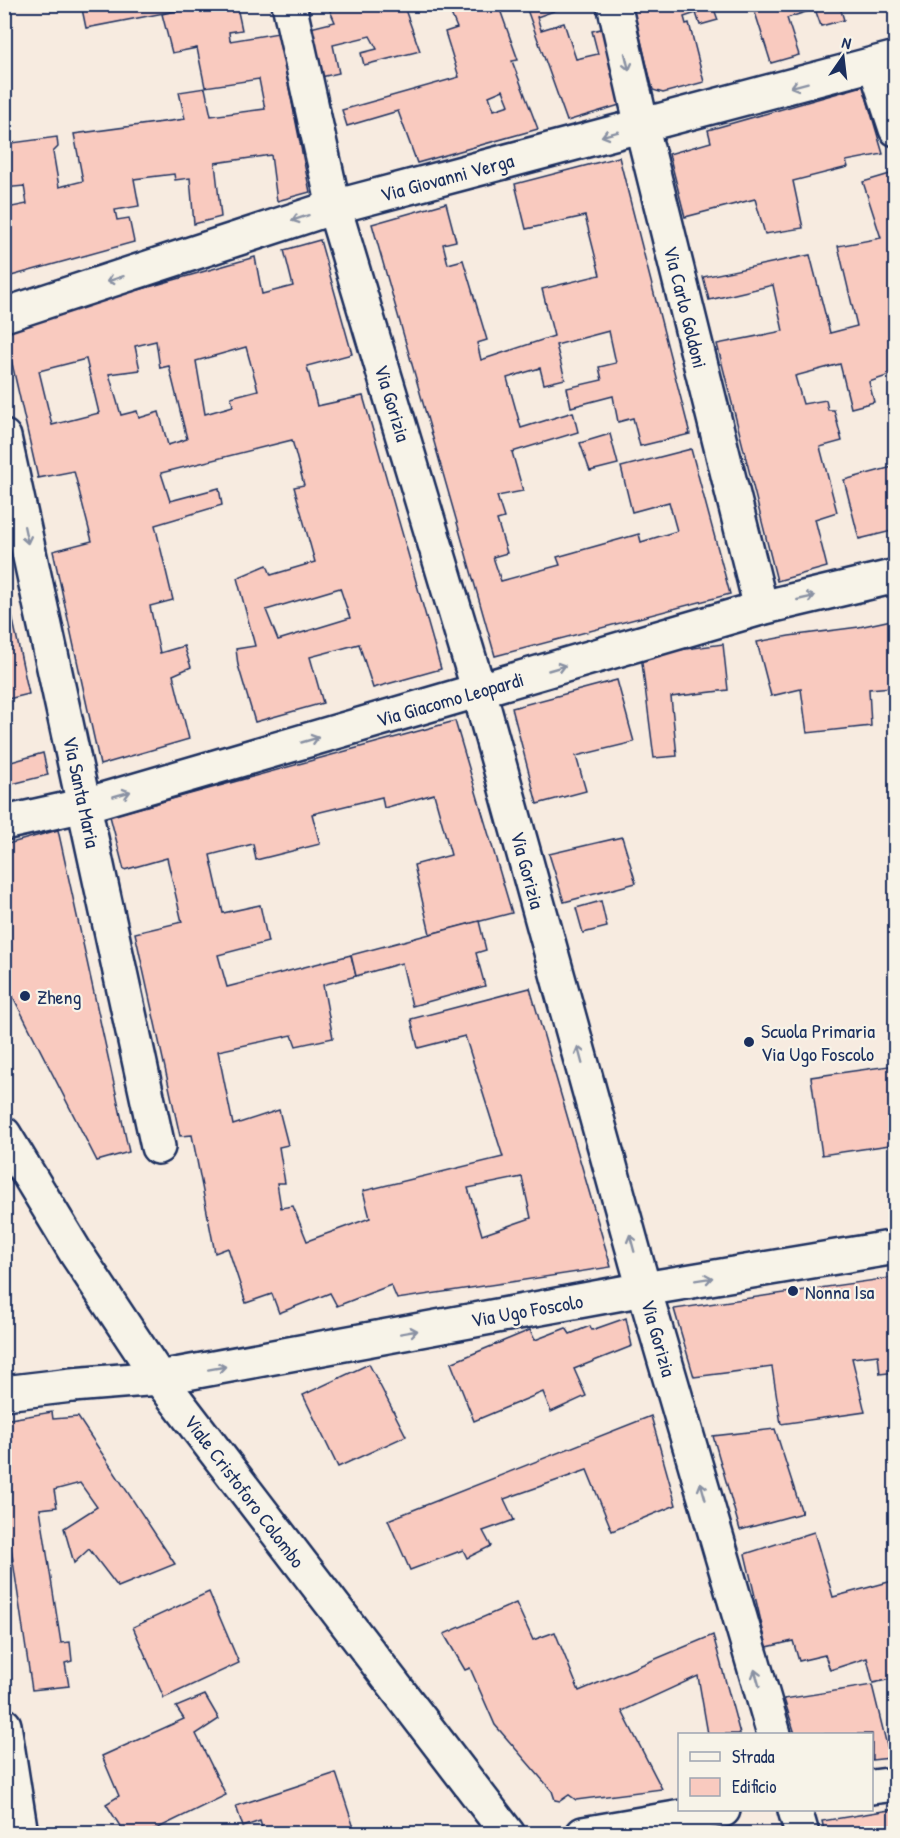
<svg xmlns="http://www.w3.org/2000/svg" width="900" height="1838" viewBox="0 0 900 1838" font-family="'Patrick Hand',sans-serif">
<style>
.building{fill:#f9cabf;stroke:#1b2f5e;stroke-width:1.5;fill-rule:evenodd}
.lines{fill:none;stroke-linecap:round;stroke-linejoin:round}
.minor-casing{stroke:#1b2f5e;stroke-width:38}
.secondary-casing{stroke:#1b2f5e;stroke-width:38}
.minor{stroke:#f7f3e8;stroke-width:33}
.secondary{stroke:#f7f3e8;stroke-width:33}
.oneway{stroke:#8991a3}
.poi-dot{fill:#1b2f5e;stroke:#f7f3e8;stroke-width:2}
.labels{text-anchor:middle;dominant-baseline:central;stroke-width:4.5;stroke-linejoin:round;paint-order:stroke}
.street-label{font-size:20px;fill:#1b2f5e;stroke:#f7f3e8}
.poi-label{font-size:20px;fill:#1b2f5e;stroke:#f7f3e8;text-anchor:start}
</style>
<rect width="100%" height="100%" fill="#f7ebe0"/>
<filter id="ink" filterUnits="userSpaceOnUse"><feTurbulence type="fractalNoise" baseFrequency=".0167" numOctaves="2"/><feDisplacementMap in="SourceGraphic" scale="12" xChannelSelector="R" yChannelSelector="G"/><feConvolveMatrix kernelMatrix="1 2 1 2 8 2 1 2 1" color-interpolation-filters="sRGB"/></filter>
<g filter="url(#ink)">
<g class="building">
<polygon points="81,4 194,4 195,7 86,28"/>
<polygon points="194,4 251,4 237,7 242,30 229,32 230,41 278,33 310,192 277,201 271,155 215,163 221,217 194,224 190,178 175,180 174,174 134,179 139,206 115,210 117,220 129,218 134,242 4,278 4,229 11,227 7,208 27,204 24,186 4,188 4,140 5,144 57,137 58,147 53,152 59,187 83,181 74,134 185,119 179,92 205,88 211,116 265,109 259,79 205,87 197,48 172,53 162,14 195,7"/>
<polygon points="327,4 403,4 420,51 364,65 361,53 377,49 370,36 333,45 339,73 312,79 302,30 335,22"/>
<path d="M 447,4 L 498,4 L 518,60 L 512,61 L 538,129 L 417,163 L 398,111 L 347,126 L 342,110 L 459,77 L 445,32 L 457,28 ZM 503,90 L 509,105 L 494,110 L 489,96 Z"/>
<polygon points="525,4 573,4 537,17 541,30 564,23 576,59 598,54 592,31 605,28 623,104 567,121"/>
<polygon points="632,4 725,4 714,9 718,20 700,25 696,13 684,17 686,24 689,23 704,82 663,93 653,90"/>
<polygon points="741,4 839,4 844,20 821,26 815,9 787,18 799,55 771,63 753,6 742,9"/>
<polygon points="863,86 883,154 846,161 848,167 793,181 803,228 765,234 755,199 685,217 669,154 711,142 708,130"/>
<polygon points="619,157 690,434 640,446 633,418 618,422 613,396 571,407 567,388 602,380 599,367 616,363 609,331 556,345 565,379 544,384 540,368 507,378 521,428 573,412 578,432 512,452 523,491 497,496 504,518 497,520 507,553 493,557 501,581 560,565 557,557 639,534 641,542 677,531 669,502 632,512 621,467 691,449 730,594 495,656 372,224 446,203 456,241 443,244 448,264 463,260 487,340 477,343 481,360 554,336 542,289 600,275 585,216 526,229 515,184"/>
<polygon points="890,174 896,191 896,373 869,382 874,402 851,408 840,364 795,376 803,404 826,400 828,410 834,410 842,441 820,447 837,512 815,519 827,567 777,581 717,344 783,331 773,285 709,300 703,277 810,255 830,333 857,326 838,246 881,238 863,182"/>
<path d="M 320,240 L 352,354 L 307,366 L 317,406 L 363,396 L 441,669 L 373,688 L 359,644 L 310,657 L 323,703 L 255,722 L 238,665 L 236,649 L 255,646 L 237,578 L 267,565 L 271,575 L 315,562 L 294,487 L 304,485 L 292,440 L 161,473 L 170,501 L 219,488 L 222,505 L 155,525 L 173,600 L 150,606 L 160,653 L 184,646 L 191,667 L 173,675 L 189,739 L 100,765 L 53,551 L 92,541 L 74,471 L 38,478 L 4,328 L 255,257 L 262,294 L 293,286 L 284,250 ZM 156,341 L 160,368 L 169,366 L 187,439 L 168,445 L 159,412 L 139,418 L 137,411 L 121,415 L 109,374 L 140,370 L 135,346 ZM 246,347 L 258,390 L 231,397 L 233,406 L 205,414 L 196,361 ZM 86,359 L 99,413 L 52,425 L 39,371 ZM 340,588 L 350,618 L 278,640 L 266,610 Z"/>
<polygon points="610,434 618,464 590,471 580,443"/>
<polygon points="896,466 896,530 859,539 844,480"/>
<polygon points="4,579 29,694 4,700"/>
<polygon points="896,619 896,699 893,699 892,687 869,689 871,726 807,733 801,689 771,696 757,642 789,636 859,627"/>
<polygon points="723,644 728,690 671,697 677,756 654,758 641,655"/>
<polygon points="617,680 634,742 576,756 586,791 537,804 512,708"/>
<path d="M 455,721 L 512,913 L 430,934 L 414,865 L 451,855 L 434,794 L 384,808 L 382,797 L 312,814 L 320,844 L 256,860 L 253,844 L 210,855 L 223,913 L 260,905 L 268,942 L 218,955 L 227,987 L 351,955 L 356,976 L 323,985 L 333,1038 L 296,1046 L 292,1035 L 218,1051 L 233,1125 L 279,1110 L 288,1145 L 279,1147 L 285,1183 L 277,1183 L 281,1208 L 293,1206 L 307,1241 L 370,1218 L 363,1191 L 503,1157 L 465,1036 L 418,1048 L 411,1019 L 530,988 L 611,1267 L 397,1299 L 391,1285 L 337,1306 L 330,1293 L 279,1313 L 272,1294 L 246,1303 L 228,1248 L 215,1253 L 192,1135 L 180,1136 L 135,933 L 182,922 L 167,858 L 124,870 L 110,816 ZM 522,1177 L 531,1218 L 482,1235 L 468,1188 Z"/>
<polygon points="43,753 48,775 4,786 4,764"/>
<polygon points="58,830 129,1152 97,1161 4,979 4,845"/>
<polygon points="622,837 636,883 564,902 549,854"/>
<polygon points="601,901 607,927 583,933 576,908"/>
<polygon points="479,921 486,950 476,953 485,986 412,1006 402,963 356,976 351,955"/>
<polygon points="896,1065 896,1144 822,1155 811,1077"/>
<polygon points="896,1277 896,1372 880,1374 878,1355 852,1358 865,1412 781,1424 772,1367 694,1377 674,1309"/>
<polygon points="626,1318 632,1346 574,1369 586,1396 551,1412 543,1392 474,1421 451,1363 530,1330 535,1340 566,1328 570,1334 590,1326 592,1330"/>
<polygon points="369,1364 406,1436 338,1467 303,1395"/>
<polygon points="52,1412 53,1419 78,1417 175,1564 118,1587 89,1549 74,1563 64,1528 97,1507 80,1483 54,1490 57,1507 40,1509 61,1643 70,1642 72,1661 65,1663 69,1686 32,1690 4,1500 4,1420"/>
<polygon points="651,1416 676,1505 612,1531 587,1470 504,1499 514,1520 483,1531 491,1546 467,1558 463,1550 410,1570 388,1520"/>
<polygon points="775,1429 802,1513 740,1530 713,1436"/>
<polygon points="814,1532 833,1597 896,1580 896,1678 873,1683 867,1658 830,1670 825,1655 799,1661 793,1641 767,1647 745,1554"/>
<polygon points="209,1592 239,1663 164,1698 133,1627"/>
<polygon points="516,1603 533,1640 555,1632 579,1691 713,1635 740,1734 708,1734 698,1676 622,1711 662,1789 576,1800 569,1795 560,1801 555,1800 552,1791 495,1725 470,1668 465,1670 444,1634"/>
<polygon points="872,1685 890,1758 872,1760 872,1734 795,1734 784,1699"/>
<polygon points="205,1695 219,1719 196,1734 226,1795 146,1834 125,1834 106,1804 119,1796 102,1756 184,1719 176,1707"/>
<polygon points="336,1773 355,1831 348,1834 264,1834 260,1821 243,1827 236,1806"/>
<polygon points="896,1809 896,1834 825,1834 822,1821"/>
</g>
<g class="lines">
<g class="minor-casing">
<g id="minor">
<polyline points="289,4 334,207 479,691 644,1289 774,1734"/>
<polyline points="614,4 646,144 761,608"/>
<polyline points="875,65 896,129"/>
<polyline points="4,315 334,207 896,58"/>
<polyline points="4,437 158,1147"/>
<polyline points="4,823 85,805 761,608 896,576"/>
<polyline points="4,1393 72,1385 159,1378 644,1289 896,1247"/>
<polyline points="4,1725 21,1834"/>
<polyline points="872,1787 896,1784"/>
<polyline points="795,1810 802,1834"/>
<polyline points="583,1834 723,1810"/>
</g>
</g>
<g class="secondary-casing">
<polyline id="secondary" points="4,1134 76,1253 159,1378 508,1834"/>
</g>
<use href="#minor" class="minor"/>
<use href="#secondary" class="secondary"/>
</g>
<defs><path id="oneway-shaft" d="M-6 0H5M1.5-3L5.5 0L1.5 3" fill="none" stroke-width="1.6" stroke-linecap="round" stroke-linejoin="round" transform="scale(1.5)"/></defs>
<g class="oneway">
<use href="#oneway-shaft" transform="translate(627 62) rotate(77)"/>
<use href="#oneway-shaft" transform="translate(799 85) rotate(165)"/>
<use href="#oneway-shaft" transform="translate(610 134) rotate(165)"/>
<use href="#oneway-shaft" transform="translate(300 218) rotate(162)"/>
<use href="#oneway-shaft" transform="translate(115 279) rotate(162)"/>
<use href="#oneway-shaft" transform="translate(26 535) rotate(78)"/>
<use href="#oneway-shaft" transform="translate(806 598) rotate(-13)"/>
<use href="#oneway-shaft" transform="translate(557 668) rotate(-16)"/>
<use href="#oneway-shaft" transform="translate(310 740) rotate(-16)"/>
<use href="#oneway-shaft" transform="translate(122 794) rotate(-16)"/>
<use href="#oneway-shaft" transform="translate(580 1055) rotate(-105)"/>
<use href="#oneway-shaft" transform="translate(632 1243) rotate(-105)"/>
<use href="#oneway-shaft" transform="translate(704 1279) rotate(-9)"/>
<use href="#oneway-shaft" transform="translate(409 1332) rotate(-10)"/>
<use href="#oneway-shaft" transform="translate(217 1368) rotate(-10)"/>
<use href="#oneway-shaft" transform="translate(703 1491) rotate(-106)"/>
<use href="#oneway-shaft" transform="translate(757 1678) rotate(-106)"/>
</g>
</g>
<g class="poi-dot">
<circle cx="25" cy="996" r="6"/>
<circle cx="749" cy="1042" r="6"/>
<circle cx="793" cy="1291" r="6"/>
</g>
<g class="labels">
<g class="street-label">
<text transform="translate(447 177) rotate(-15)">Via Giovanni Verga</text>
<text transform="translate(686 307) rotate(76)">Via Carlo Goldoni</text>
<text transform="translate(393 403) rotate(73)">Via Gorizia</text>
<text transform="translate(450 699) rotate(-16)">Via Giacomo Leopardi</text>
<text transform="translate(82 792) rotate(78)">Via Santa Maria</text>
<text transform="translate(528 870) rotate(75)">Via Gorizia</text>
<text transform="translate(527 1310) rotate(-10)">Via Ugo Foscolo</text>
<text transform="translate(659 1338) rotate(74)">Via Gorizia</text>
<text transform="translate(245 1491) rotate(53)">Viale Cristoforo Colombo</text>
</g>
<g class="poi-label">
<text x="37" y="996">Zheng</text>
<text x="761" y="1030">Scuola Primaria<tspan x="761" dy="23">Via Ugo Foscolo</tspan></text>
<text x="805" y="1291">Nonna Isa</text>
</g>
</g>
<rect width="900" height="1838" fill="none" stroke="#f7f3e8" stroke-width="24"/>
<rect x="12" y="12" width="876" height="1814" fill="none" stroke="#1b2f5e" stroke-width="2" filter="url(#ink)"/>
<rect x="678" y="1733" width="195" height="78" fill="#f7f3e8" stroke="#9fa5b1" stroke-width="1.5"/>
<rect x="690" y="1752" width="30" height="9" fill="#f7f3e8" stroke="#9fa5b1" stroke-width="1.5"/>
<text x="732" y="1763" font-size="18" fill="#1b2f5e">Strada</text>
<rect x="690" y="1778" width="30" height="18" fill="#f9cabf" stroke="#9fa5b1" stroke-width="1.5"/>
<text x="732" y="1793" font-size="18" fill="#1b2f5e">Edificio</text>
<g transform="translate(843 57) rotate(14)" stroke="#f7f3e8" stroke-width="4.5" paint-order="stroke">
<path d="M0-4.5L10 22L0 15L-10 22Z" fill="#1b2f5e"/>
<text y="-9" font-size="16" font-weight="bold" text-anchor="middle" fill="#1b2f5e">N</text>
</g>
</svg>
